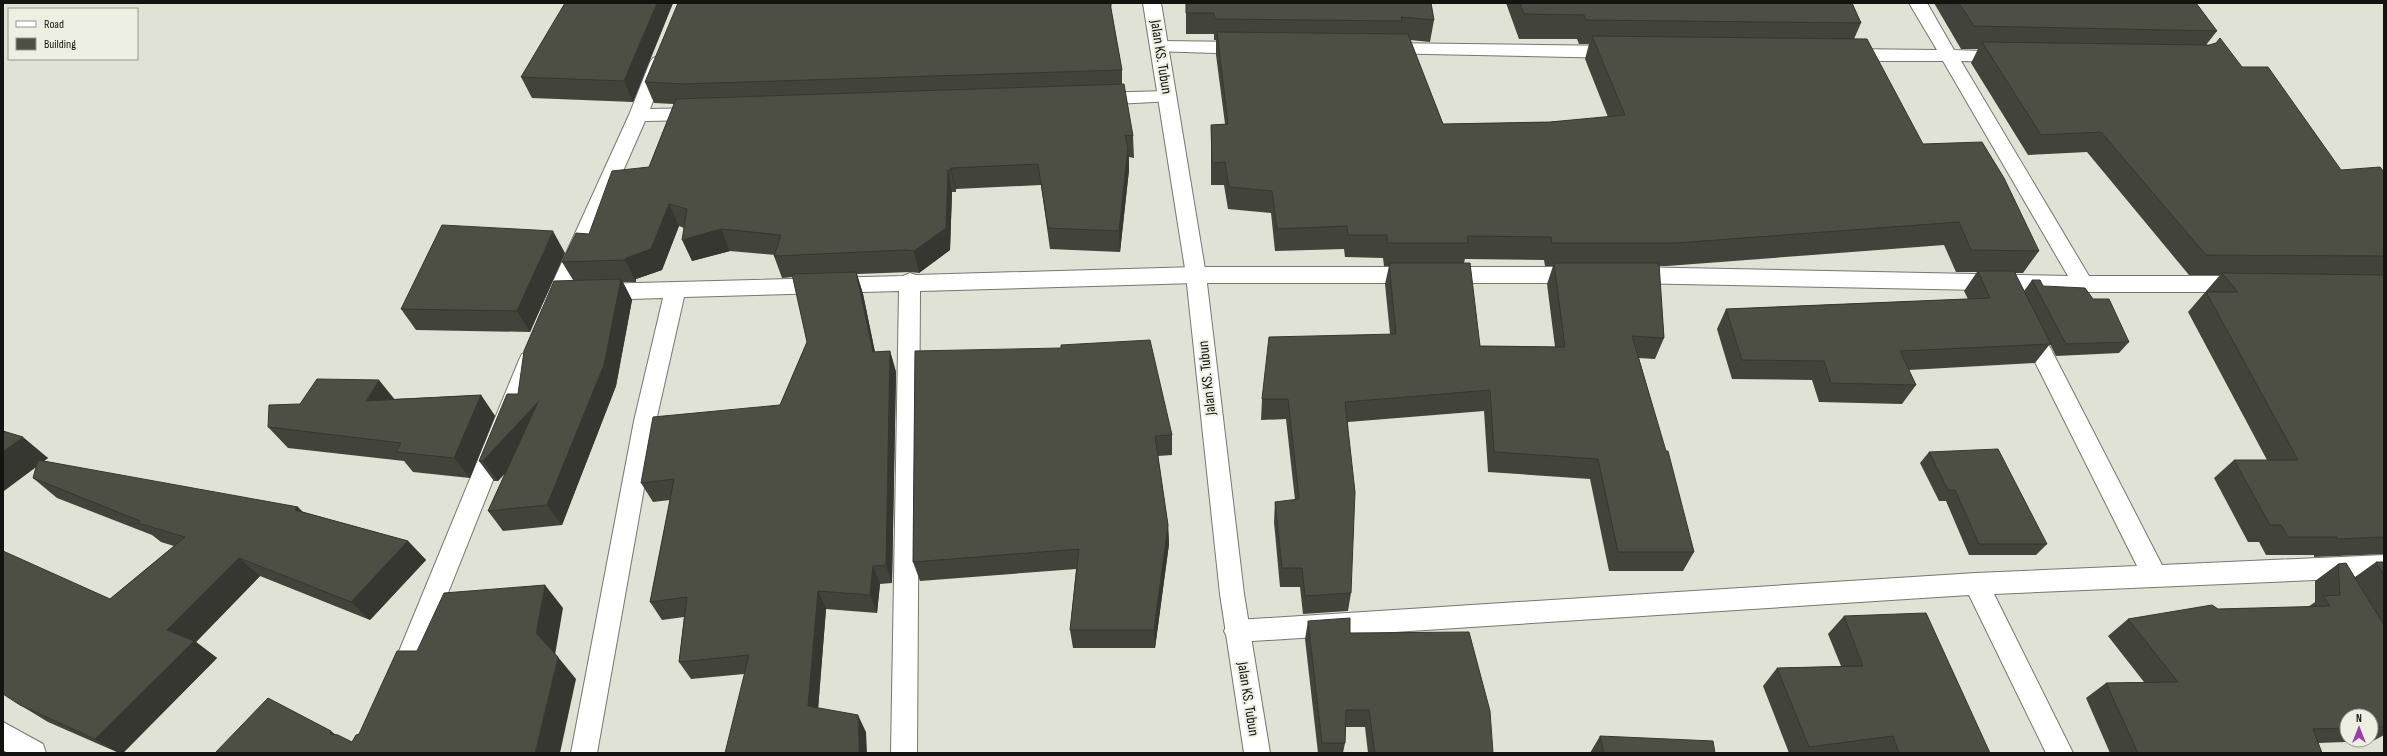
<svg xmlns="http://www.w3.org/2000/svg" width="2387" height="756" viewBox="0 0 2387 756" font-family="'Sofia Sans Condensed',sans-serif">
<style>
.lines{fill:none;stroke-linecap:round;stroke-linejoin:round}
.street-casing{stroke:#76776d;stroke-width:2}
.secondary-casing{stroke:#76776d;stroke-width:2}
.street{fill:#fff;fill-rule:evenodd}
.secondary{fill:#fff;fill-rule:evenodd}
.wall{fill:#42433a;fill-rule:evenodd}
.shaded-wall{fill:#363730}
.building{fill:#4d4e44;stroke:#363730}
.labels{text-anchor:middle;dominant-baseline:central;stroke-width:4;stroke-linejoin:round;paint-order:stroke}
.street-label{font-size:15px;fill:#131410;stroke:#edefe3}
</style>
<rect width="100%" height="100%" fill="#e0e2d6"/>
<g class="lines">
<g class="street-casing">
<g id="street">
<polygon points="1909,3 1927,3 1954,50 2009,52 2012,56 2009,60 2003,62 1961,61 2089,276 2241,276 2248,279 2251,284 2248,289 2241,292 2083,292 1629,283 1622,280 1619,275 1622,270 1629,267 2068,276 1943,61 1846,61 1840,59 1837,55 1840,51 1846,49 1937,50"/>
<polygon points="1160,41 1245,42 1251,44 1254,48 1251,52 1245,54 1154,51 1151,47 1154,43"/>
<polygon points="1384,43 1617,46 1623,48 1626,52 1623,56 1617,58 1378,53 1375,49 1378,45"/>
<polygon points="659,56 665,58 668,62 650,109 700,108 707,110 709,114 707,118 700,120 645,121 563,308 559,314 552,316 545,314 541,308 629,115 650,62 653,58"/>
<polygon points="1167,91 1173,93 1176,97 1173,101 1096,105 1090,103 1087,99 1090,95 1096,93"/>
<polygon points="1196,267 1581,267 1588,270 1591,275 1588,280 1581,283 1196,283 920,291 917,753 891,753 899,291 684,297 656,421 597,753 571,753 634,421 663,298 598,300 591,298 588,292 591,286 598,284 903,276 910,273 916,275"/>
<polygon points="2029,320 2037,322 2162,565 2384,555 2384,577 1994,594 2073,753 2046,753 1969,595 1237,642 1228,639 1224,631 1228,623 1237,620 1976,573 2137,566 2018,328 2021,322"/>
<polygon points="530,352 538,354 541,360 414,678 410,687 401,690 392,687 388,678 519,360 522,354"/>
<polygon points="3,722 43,744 46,753 8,753 3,750"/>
</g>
</g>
<g class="secondary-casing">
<polygon id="secondary" points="1143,3 1161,3 1206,275 1244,594 1270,753 1244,753 1220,594 1186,275"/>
</g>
<use href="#street" class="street"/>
<use href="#secondary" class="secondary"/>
</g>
<g class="wall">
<polygon points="673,3 633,102 532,98 521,77"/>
<polygon points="1112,3 1111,8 1122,70 1122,84 1133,136 1134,158 1129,157 1129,170 1120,252 1050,249 1041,185 956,189 956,192 952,192 950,250 919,273 910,272 857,274 863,294 875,352 890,351 896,372 892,583 880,584 877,613 826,609 818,708 866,732 744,674 691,679 679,662 684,617 662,620 650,602 670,500 653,502 641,483 780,405 807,342 793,277 782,278 774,256 775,255 730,251 692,261 684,228 679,226 662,270 636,279 636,282 623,282 632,300 616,386 562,525 503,531 488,511 505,473 498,481 494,481 479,461 518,394 573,280 562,262 589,234 649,167 674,104 654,103 645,82"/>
<path d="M 1186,3 L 1431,3 L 1434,20 L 1430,42 L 1410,40 L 1443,124 L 1550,122 L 1608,117 L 1585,59 L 1589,44 L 1579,44 L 1577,39 L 1519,39 L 1506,3 L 1852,3 L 1861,23 L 1854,39 L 1923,144 L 2039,251 L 2023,273 L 2015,273 L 2024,291 L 2032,280 L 2043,286 L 2093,299 L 2129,342 L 2119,353 L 2056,356 L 2050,344 L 2035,363 L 1909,370 L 1916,385 L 1902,404 L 1819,402 L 1812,380 L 1732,379 L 1717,329 L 1726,309 L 1968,299 L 1964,291 L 1977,272 L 1956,272 L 1944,245 L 1667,266 L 1659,266 L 1664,338 L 1655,359 L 1639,358 L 1694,552 L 1683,571 L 1609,571 L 1590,479 L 1488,472 L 1484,411 L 1348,422 L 1351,593 L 1348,611 L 1303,614 L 1300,587 L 1280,587 L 1274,522 L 1275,502 L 1295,500 L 1286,419 L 1261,420 L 1262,399 L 1390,334 L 1385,284 L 1389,266 L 1384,266 L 1383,258 L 1345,257 L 1344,249 L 1275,251 L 1271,213 L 1228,209 L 1224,185 L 1211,185 L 1211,125 L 1225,124 L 1216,55 L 1216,40 L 1214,40 L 1214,34 L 1186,34 ZM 1465,259 L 1544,260 L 1545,266 L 1553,266 L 1547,284 L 1555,347 L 1480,346 L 1464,263 Z"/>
<polygon points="1934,3 2196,3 2217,31 2206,45 2242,67 2341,170 2384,172 2384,554 2314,557 2314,555 2266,555 2259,542 2248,542 2214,478 2234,460 2267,460 2188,312 2220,275 2189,275 2087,152 2028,155 1971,63 1978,49 1961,49"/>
<polygon points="565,253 530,332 416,330 401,309"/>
<polygon points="915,351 1172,435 1172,455 1158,456 1168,525 1169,544 1155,648 1073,648 1070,630 1076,569 920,581 913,562"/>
<polygon points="481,395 495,416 470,478 413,472 404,461 288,448 268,427 394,399"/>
<polygon points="3,431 48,458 44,461 303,512 408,541 426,560 370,620 260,576 196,642 217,658 123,753 119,753 48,722 20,705 110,599 174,546 161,542 152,535 57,498 33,478 36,467 3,491"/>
<polygon points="1929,452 2047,544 2036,555 1969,555 1946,501 1939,501 1920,463"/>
<path d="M 2376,562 L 2384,562 L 2384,735 L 2373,741 L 2318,743 L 2322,753 L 2110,753 L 2086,698 L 2106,683 L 2144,682 L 2108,636 L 2128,619 L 2218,609 L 2308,607 L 2315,602 L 2315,581 L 2338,564 L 2355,577 ZM 2347,716 L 2371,716 L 2371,740 L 2347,740 Z"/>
<polygon points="1844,616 1990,753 1789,753 1763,686 1777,668 1841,666 1828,634"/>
<polygon points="1308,621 1350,633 1493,753 1368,753 1365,727 1346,727 1345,743 1343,753 1318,753 1305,639"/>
<polygon points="1600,736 1715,753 1590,753"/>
</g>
<g class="shaded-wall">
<polygon points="657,3 673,3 633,102 624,81"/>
<polygon points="1128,148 1129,170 1120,252 1119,231"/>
<polygon points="951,168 956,189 956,192 951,170"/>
<polygon points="948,170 952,192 950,250 919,273 914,251"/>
<polygon points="669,204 679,226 662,270 636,279 636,282 625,260 626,258"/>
<polygon points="721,229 730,251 692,261 682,240"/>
<polygon points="553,231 565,253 530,332 517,311"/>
<polygon points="856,272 863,294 879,372 873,352"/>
<polygon points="621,279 632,300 616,386 562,525 547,505"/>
<polygon points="890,351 896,372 892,583 886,565"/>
<polygon points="379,380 396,401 366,401"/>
<polygon points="481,395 495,416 470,478 454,458"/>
<polygon points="538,402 552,423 498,481 483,461"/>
<polygon points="23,437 48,458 4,491 3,491 3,452"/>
<polygon points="298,507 317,526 295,510"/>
<polygon points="1168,525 1169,544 1155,648 1154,630"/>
<polygon points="408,541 426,560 370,620 351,602"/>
<polygon points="239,558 260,576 196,642 217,658 123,753 119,753 95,739 167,630"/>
<polygon points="873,566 880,584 877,613 870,595"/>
<polygon points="545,585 563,608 555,655 536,633"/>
<polygon points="818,591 826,609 817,723 808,706"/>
<polygon points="558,657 576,679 560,753 535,753"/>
<polygon points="858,715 866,732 867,753 859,753"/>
<polygon points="331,731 356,751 330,734"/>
</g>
<g class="building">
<polygon points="565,3 657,3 624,81 521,77"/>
<polygon points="678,3 1110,3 1122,70 683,84 645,82"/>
<polygon points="1186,3 1431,3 1434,20 1401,17 1402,21 1215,19 1214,13 1186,13"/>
<polygon points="1520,3 1852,3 1861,23 1586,20 1584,15 1524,14"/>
<polygon points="1959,3 2196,3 2217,31 1974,26"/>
<polygon points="1217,32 1408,34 1443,124 1550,122 1625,115 1592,36 1867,39 1923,144 1982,142 2004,178 2039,251 1971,250 1959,222 1676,243 1552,243 1551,237 1467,236 1468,243 1387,243 1387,235 1348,235 1347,226 1277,229 1272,191 1229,187 1225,162 1212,163 1211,125 1228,124"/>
<polygon points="2220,38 2242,67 2268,67 2341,170 2380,167 2384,172 2384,256 2206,255 2101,132 2041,135 1982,42 2209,45 2216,43"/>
<polygon points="1124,84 1133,136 1125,135 1128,148 1119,231 1048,228 1038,164 951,168 951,170 948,170 946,228 914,251 905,250 774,256 781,235 721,229 682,240 687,209 669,204 651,249 626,258 625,260 562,262 576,233 589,234 612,171 649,167 676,99"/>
<polygon points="442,225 553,231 517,311 401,309"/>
<polygon points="1389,263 1470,263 1480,346 1565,347 1554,263 1659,263 1664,338 1632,336 1666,451 1668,451 1694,552 1618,552 1598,459 1494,452 1490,390 1345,402 1355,492 1351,593 1305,596 1302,568 1282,568 1275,502 1299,499 1288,399 1262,399 1269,337 1396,334"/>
<polygon points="1978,271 2014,271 2051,344 1900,351 1916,385 1831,383 1824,361 1742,360 1726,309 1990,298"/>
<polygon points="856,272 873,352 890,351 886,565 873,566 870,595 818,591 808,706 858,715 859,753 725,753 749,655 679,662 687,597 650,602 674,479 641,483 653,417 780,405 807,342 792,274"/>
<polygon points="2222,273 2384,275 2384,537 2337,539 2337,537 2288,537 2281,525 2270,525 2234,460 2298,460 2206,292 2238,292"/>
<polygon points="621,279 604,365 547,505 488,511 538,402 483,461 479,461 507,394 518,394 524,351 554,281"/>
<polygon points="2032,280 2040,280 2043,286 2085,288 2093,299 2109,299 2129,342 2066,344"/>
<polygon points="1150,340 1172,435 1155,436 1168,525 1154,630 1070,630 1079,549 913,562 915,351 1061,348 1061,345"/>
<polygon points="317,379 379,380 366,401 481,395 454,458 396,452 401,443 268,427 269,405 300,404"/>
<polygon points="3,431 23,437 3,452"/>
<polygon points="1998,449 2047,544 1979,544 1955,490 1948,490 1929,452"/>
<polygon points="38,460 298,507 295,510 408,541 351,602 239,558 167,630 194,641 95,739 20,705 3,694 3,551 110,599 185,537 138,523 140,521 33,478"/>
<polygon points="2376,562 2384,562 2384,575"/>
<polygon points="2346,563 2384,625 2384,727 2371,727 2371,716 2347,716 2347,728 2313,729 2322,753 2138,753 2106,683 2178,682 2128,619 2212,605 2218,609 2330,606 2323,596 2340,595 2338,564"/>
<polygon points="545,585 536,633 558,657 535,753 215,753 268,698 331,731 330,734 338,735 352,742 356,735 359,734 397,651 417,651 444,593"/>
<polygon points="1926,613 1990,753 1899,753 1893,736 1809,747 1777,668 1863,666 1844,616"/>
<polygon points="1350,618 1350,633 1469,632 1490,711 1493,753 1375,753 1369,710 1346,710 1345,743 1322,743 1308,621"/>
<polygon points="1600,736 1713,741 1715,753 1604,753"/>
</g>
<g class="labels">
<g class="street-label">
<text transform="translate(1161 57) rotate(81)">Jalan KS. Tubun</text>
<text transform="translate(1207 378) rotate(-96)">Jalan KS. Tubun</text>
<text transform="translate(1248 699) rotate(81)">Jalan KS. Tubun</text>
</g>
</g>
<rect width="2387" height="756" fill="none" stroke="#131410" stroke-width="8"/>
<rect x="8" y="8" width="130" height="52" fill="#edefe3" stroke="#96978f"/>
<rect x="16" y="21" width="20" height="6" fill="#ffffff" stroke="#96978f"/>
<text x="44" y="28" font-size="12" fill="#131410">Road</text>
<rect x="16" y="38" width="20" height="12" fill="#4d4e44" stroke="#96978f"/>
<text x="44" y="48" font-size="12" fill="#131410">Building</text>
<g transform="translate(2359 728)"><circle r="19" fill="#edefe3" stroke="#96978f"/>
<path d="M0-3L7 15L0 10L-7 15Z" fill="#9d3fa7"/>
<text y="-6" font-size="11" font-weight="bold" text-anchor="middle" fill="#131410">N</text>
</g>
</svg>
